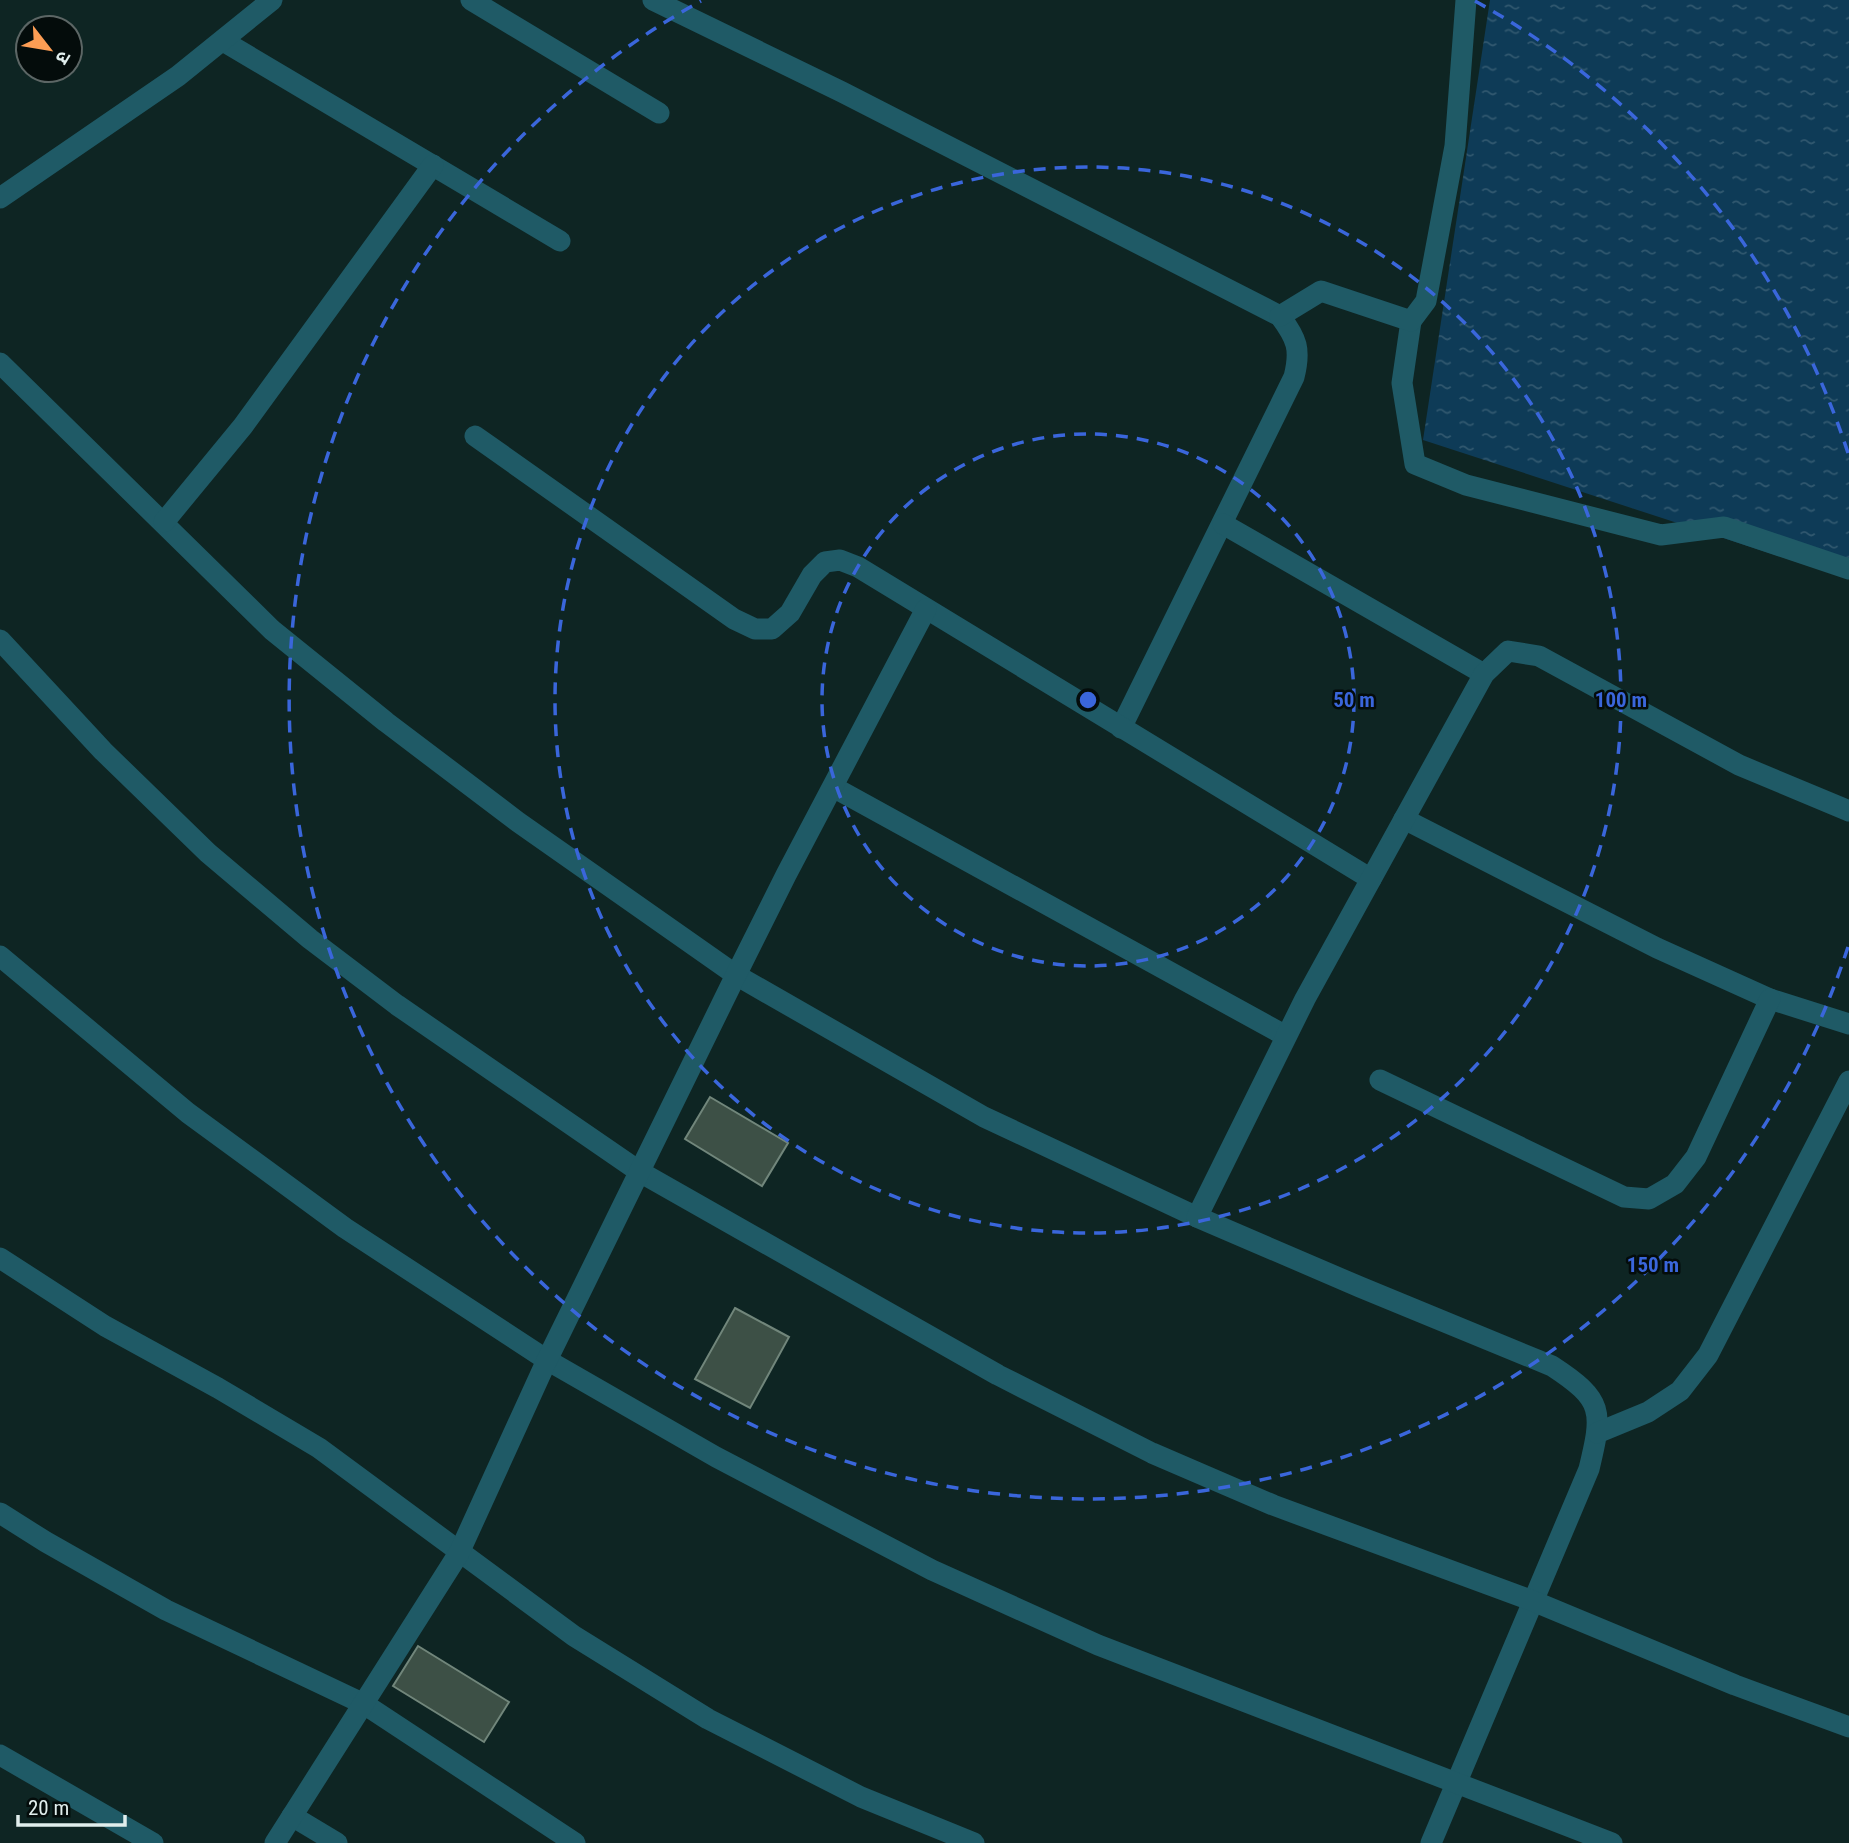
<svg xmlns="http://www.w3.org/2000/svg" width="1849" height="1843" viewBox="0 0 1849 1843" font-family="'Roboto Condensed','Noto Sans Devanagari',sans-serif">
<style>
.water{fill:url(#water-ripples)}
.building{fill:#3d5046;stroke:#71867b;stroke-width:2}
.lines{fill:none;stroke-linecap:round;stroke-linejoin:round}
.lane{stroke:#1f5a66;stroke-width:21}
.street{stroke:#1f5a66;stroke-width:21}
.ring{fill:none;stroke:#3a66db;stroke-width:3.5;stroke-dasharray:12 9}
.centre{fill:#3a66db;stroke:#040c0b;stroke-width:3.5}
.ring-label{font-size:21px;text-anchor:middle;font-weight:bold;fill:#3a66db;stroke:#040c0b;stroke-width:5;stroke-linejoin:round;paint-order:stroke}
</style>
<defs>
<pattern id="water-ripples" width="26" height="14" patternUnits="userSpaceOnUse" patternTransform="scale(1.75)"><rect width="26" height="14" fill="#0e3b57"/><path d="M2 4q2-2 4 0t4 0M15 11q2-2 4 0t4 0" fill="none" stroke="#31586f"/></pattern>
</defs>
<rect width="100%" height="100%" fill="#0e2523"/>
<polygon class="water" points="1490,0 1849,0 1849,579 1423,440"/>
<g class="building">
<polygon points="710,1097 788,1143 762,1186 685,1139"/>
<polygon points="735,1308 789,1337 750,1408 695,1379"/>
<polygon points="418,1646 509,1702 484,1742 393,1686"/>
</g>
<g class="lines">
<polyline class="lane" points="1411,321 1402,383 1415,464 1466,485 1661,535 1724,527 1849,569"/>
<g class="street">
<polyline points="471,0 659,113"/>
<path d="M 653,0 L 842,92 L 1280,316 C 1297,339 1301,349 1294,377 L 1121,728"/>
<polyline points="223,41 560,241"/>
<polyline points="0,198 178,76 272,0"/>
<polyline points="1280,316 1321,291 1411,321 1426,301 1455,146 1466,0"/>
<path d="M 0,363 L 272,630 L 386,722 L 518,822 L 736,975 L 984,1117 L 1197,1217 L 1360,1287 L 1552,1366 C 1604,1400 1603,1411 1589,1469 L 1431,1843"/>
<polyline points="475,436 734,619 755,629 772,629 790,613 812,575 825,562 840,560 858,567 1371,879"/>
<polyline points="164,522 243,426 433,165"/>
<polyline points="1223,524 1484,674"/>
<polyline points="0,640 103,751 208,853 310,939 397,1005 640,1172 998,1375 1152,1453 1273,1505 1533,1601 1735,1685 1849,1727"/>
<polyline points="833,787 1286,1036"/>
<polyline points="1404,819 1657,948 1770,999 1849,1024"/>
<polyline points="0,956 188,1113 345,1228 547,1360 716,1457 932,1570 1098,1645 1612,1843"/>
<polyline points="1380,1080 1624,1197 1649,1199 1675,1184 1696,1157 1770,999"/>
<polyline points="1197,1217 1305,999 1484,674 1508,651 1539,656 1739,765 1849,811"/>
<polyline points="0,1258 105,1326 218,1388 319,1448 574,1636 708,1719 861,1797 974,1843"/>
<polyline points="1597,1433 1648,1412 1680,1391 1708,1355 1849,1081"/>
<polyline points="0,1513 46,1542 166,1610 364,1704 575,1843"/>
<polyline points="0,1755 153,1843"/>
<polyline points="292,1816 337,1843"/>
<polyline points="275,1843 459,1553 547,1360 736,975 786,875 926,609"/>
</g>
</g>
<g class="ring">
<circle cx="1088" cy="700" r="266"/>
<circle cx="1088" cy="700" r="533"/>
<path d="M1848 947A799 799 0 1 1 701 1M1475 1A799 799 0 0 1 1848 453"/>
</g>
<circle cx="1088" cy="700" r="10" class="centre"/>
<g class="ring-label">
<text x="1354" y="707">50 m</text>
<text x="1621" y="707">100 m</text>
<text x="1653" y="1272">150 m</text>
</g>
<g transform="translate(49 49) rotate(121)"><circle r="33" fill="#040c0b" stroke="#5c6665" stroke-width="2"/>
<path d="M0-5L12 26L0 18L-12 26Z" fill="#fc9d54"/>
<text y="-10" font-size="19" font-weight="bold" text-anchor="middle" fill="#e1eeed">उ</text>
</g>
<path d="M18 1815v10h107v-10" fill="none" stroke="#e1eeed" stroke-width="3.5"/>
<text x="28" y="1815" font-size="21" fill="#e1eeed" stroke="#040c0b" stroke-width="5" paint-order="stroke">20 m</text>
</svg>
